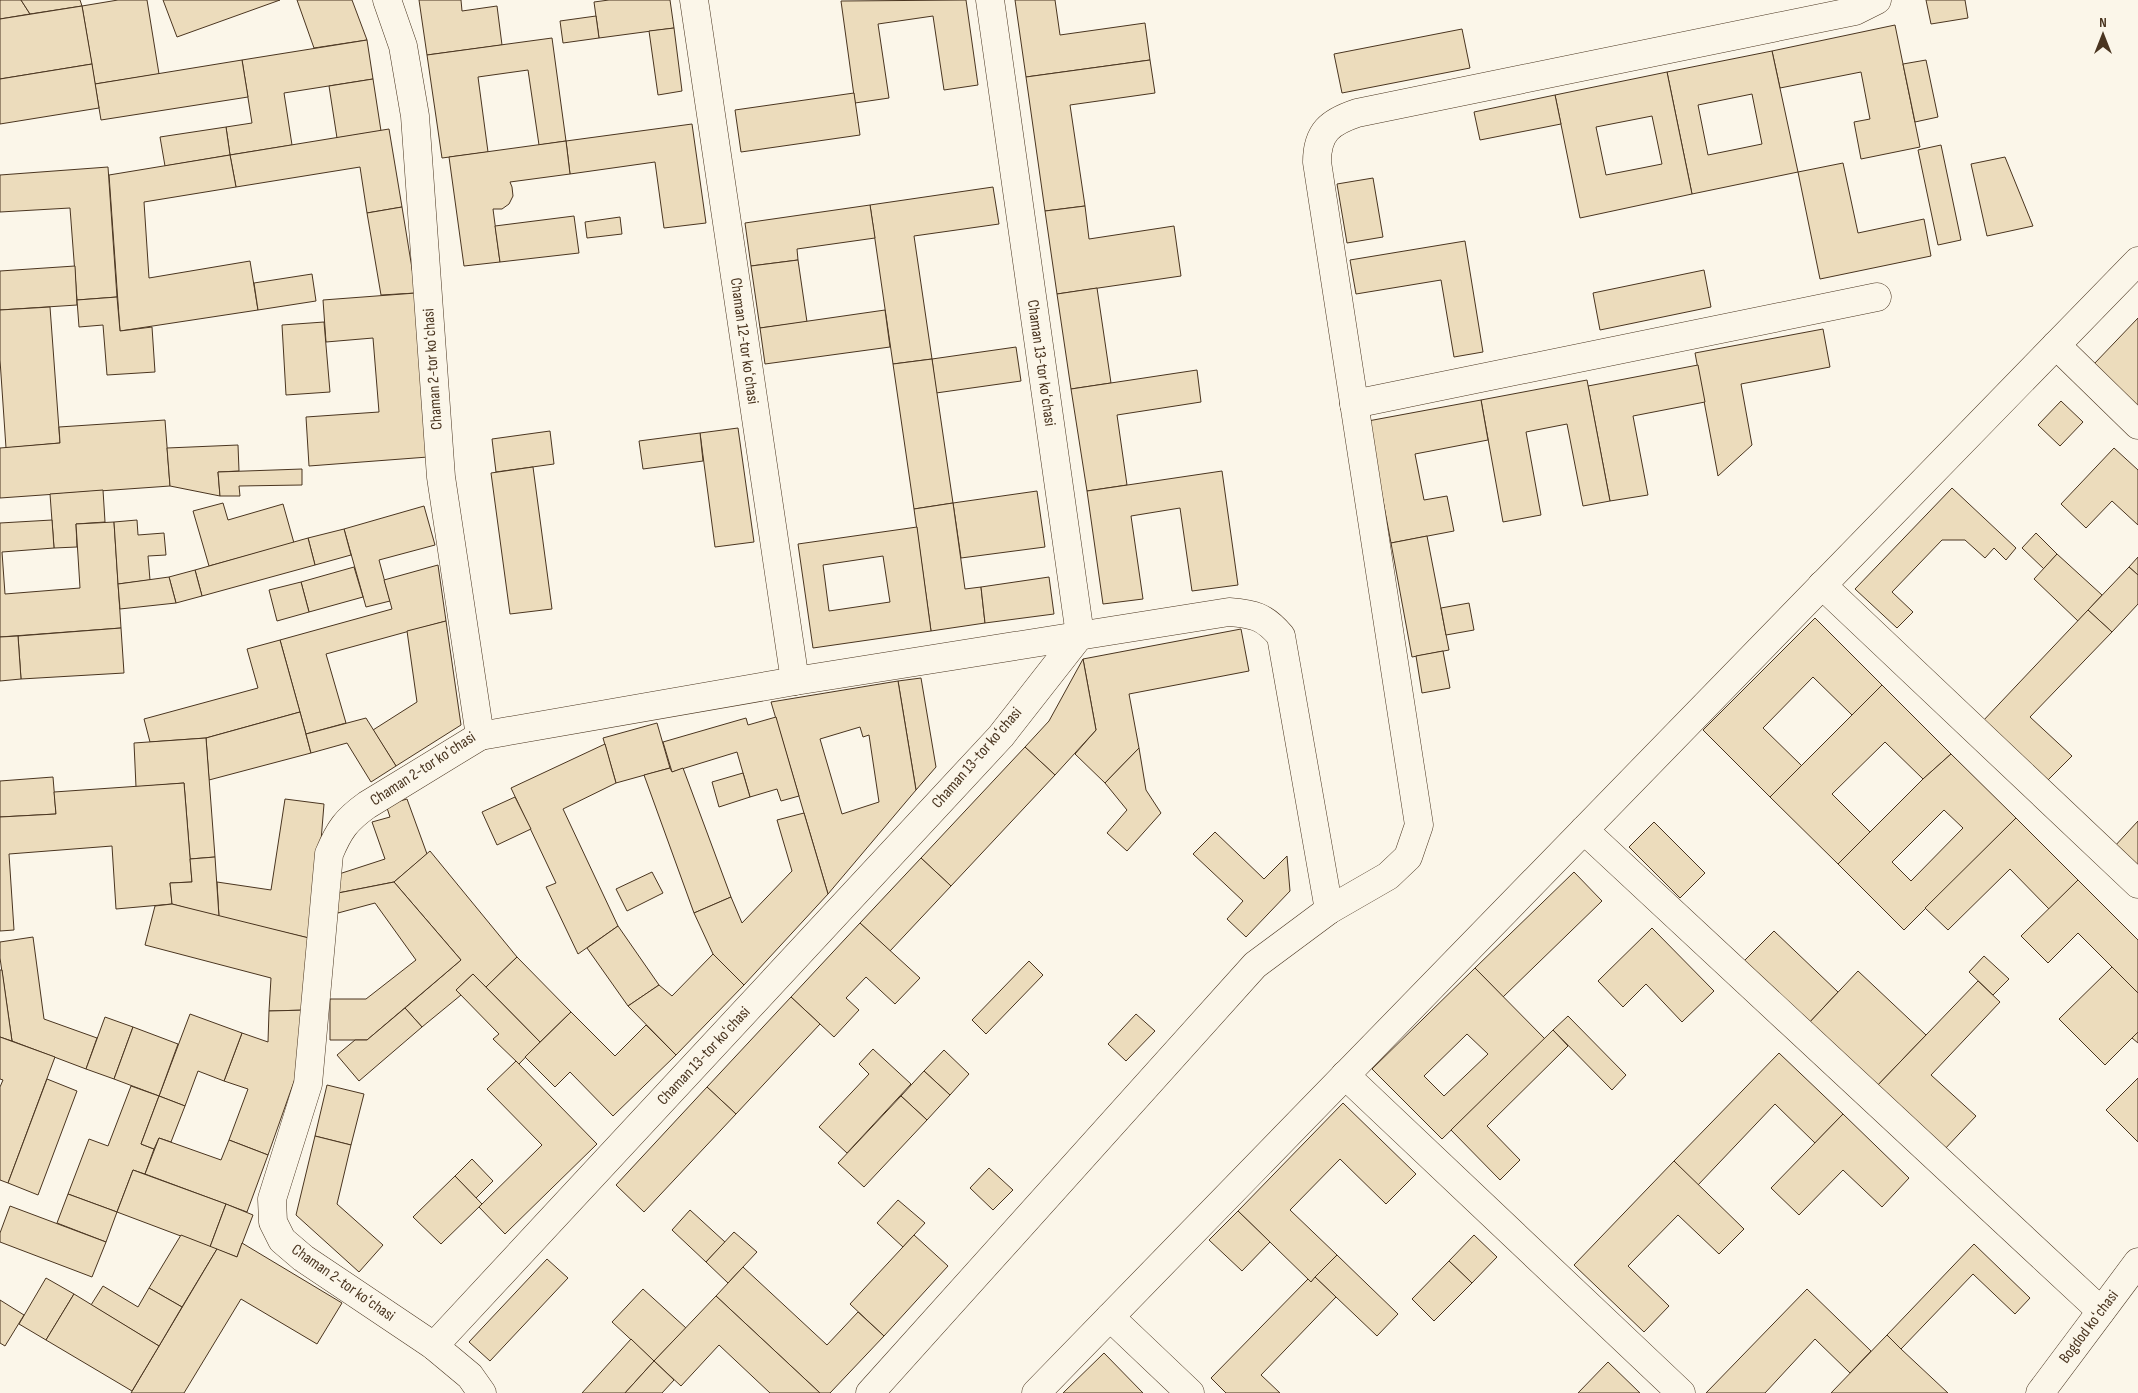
<svg xmlns="http://www.w3.org/2000/svg" width="2138" height="1393" viewBox="0 0 2138 1393" font-family="'Sofia Sans Condensed',sans-serif">
<style>
.building{fill:#ecdcbc;stroke:#4a3520;fill-rule:evenodd}
.lines{fill:none;stroke-linecap:round;stroke-linejoin:round}
.minor-casing{stroke:#4a3520;stroke-width:29}
.minor{stroke:#fbf6e9;stroke-width:28}
.labels{text-anchor:middle;dominant-baseline:central;stroke-width:4;stroke-linejoin:round;paint-order:stroke}
.street-label{font-size:16px;fill:#4a3520;stroke:#fbf6e9}
</style>
<rect width="100%" height="100%" fill="#fbf6e9"/>
<g class="building">
<polygon points="0,0 21,0 30,14 0,19"/>
<polygon points="21,0 80,0 82,6 30,14"/>
<polygon points="118,0 147,0 159,74 95,84 82,6"/>
<polygon points="163,0 280,0 177,37"/>
<polygon points="297,0 352,0 367,40 314,48"/>
<polygon points="419,0 461,0 462,11 497,6 502,45 427,55"/>
<polygon points="609,0 670,0 674,28 599,38 594,2"/>
<polygon points="966,0 978,85 944,90 933,16 878,24 889,98 855,103 841,1"/>
<polygon points="1015,0 1055,0 1060,35 1145,23 1150,60 1026,77"/>
<polygon points="1926,0 1965,0 1968,18 1931,24"/>
<polygon points="82,6 92,64 0,79 0,19"/>
<polygon points="596,16 599,38 563,43 560,21"/>
<polygon points="1895,25 1920,147 1861,159 1854,122 1870,119 1861,72 1780,88 1772,51"/>
<polygon points="674,28 682,91 658,95 649,31"/>
<polygon points="1462,29 1470,68 1342,93 1334,54"/>
<polygon points="552,38 566,141 539,145 528,70 478,77 488,152 442,158 427,55"/>
<polygon points="367,40 373,79 284,93 292,145 230,155 226,127 252,123 242,60"/>
<path d="M 1772,51 L 1798,172 L 1692,194 L 1667,72 ZM 1752,94 L 1762,144 L 1708,155 L 1698,105 Z"/>
<polygon points="242,60 248,97 101,120 95,84"/>
<polygon points="1150,60 1155,93 1070,105 1085,206 1045,211 1026,77"/>
<polygon points="1926,60 1938,117 1915,122 1903,64"/>
<polygon points="92,64 99,108 0,124 0,79"/>
<path d="M 1667,72 L 1692,194 L 1580,218 L 1555,95 ZM 1652,116 L 1662,164 L 1606,175 L 1596,127 Z"/>
<polygon points="373,79 381,131 337,138 329,86"/>
<polygon points="854,93 860,135 741,152 735,110"/>
<polygon points="1555,95 1561,124 1480,140 1474,112"/>
<polygon points="692,124 706,223 664,228 655,162 570,174 566,141"/>
<polygon points="226,127 230,155 165,166 160,137"/>
<polygon points="389,129 402,207 367,213 360,167 236,187 230,155"/>
<polygon points="566,141 570,174 510,182 512,187 513,196 509,204 502,209 493,209 500,262 464,266 449,157"/>
<polygon points="1941,145 1961,240 1938,245 1918,150"/>
<polygon points="230,155 236,187 144,202 149,278 250,261 258,310 120,331 109,175"/>
<polygon points="2005,157 2033,226 1987,236 1971,164"/>
<polygon points="1843,163 1858,233 1924,219 1931,256 1820,279 1798,172"/>
<polygon points="108,167 117,297 77,300 70,208 0,212 0,175"/>
<polygon points="1373,178 1383,237 1347,243 1337,184"/>
<polygon points="993,187 999,224 914,236 932,359 893,364 870,205"/>
<polygon points="870,205 875,238 797,249 798,260 751,266 745,223"/>
<polygon points="1085,206 1089,239 1174,226 1181,276 1057,294 1045,211"/>
<polygon points="402,207 416,293 381,295 367,213"/>
<polygon points="574,216 579,253 500,262 495,226"/>
<polygon points="620,217 622,234 587,238 585,222"/>
<polygon points="1465,241 1483,352 1454,357 1441,280 1356,294 1350,260"/>
<polygon points="798,260 807,322 760,328 751,266"/>
<polygon points="75,266 77,305 0,310 0,271"/>
<polygon points="1704,270 1711,307 1600,330 1593,293"/>
<polygon points="312,274 316,301 258,310 254,283"/>
<polygon points="1097,288 1111,383 1071,389 1057,294"/>
<polygon points="416,293 428,457 309,466 306,417 379,412 373,338 326,342 323,300"/>
<polygon points="117,297 120,331 152,327 155,372 107,375 103,325 79,327 77,300"/>
<polygon points="50,307 60,443 6,448 0,360 0,310"/>
<polygon points="885,310 890,347 765,364 760,328"/>
<polygon points="2138,318 2138,407 2094,364"/>
<polygon points="324,322 330,392 286,395 282,325"/>
<polygon points="1823,329 1830,367 1741,384 1752,445 1718,476 1695,353"/>
<polygon points="1016,347 1021,381 936,393 932,359"/>
<polygon points="932,359 953,503 914,509 893,364"/>
<polygon points="1698,365 1705,402 1633,416 1648,495 1610,501 1588,386"/>
<polygon points="1197,370 1201,402 1117,415 1127,485 1087,491 1071,389"/>
<polygon points="1587,380 1610,501 1583,506 1567,424 1526,432 1541,515 1503,522 1481,400"/>
<polygon points="1481,400 1488,440 1415,454 1424,500 1447,496 1454,531 1391,543 1368,421"/>
<polygon points="2061,401 2083,422 2060,446 2038,425"/>
<polygon points="165,420 170,486 0,498 0,448 60,443 59,427"/>
<polygon points="738,428 754,542 715,547 700,433"/>
<polygon points="550,431 554,464 496,472 492,439"/>
<polygon points="700,433 703,461 643,469 639,441"/>
<polygon points="238,445 239,471 218,472 220,496 170,486 167,448"/>
<polygon points="2114,448 2138,470 2138,525 2112,501 2086,528 2061,504"/>
<polygon points="533,467 552,609 510,614 491,473"/>
<polygon points="302,469 302,485 239,486 240,496 220,496 218,472"/>
<polygon points="1222,471 1238,585 1192,591 1180,508 1131,516 1143,599 1103,604 1087,491"/>
<polygon points="1952,488 2016,548 2006,560 1994,548 1985,558 1965,540 1942,540 1892,592 1913,612 1897,628 1855,589"/>
<polygon points="103,490 105,522 76,524 77,547 54,548 50,494"/>
<polygon points="1037,491 1045,547 961,558 953,503"/>
<polygon points="223,503 228,520 283,504 294,543 209,566 193,511"/>
<polygon points="953,503 965,589 981,587 985,623 931,631 914,509"/>
<polygon points="424,506 435,545 379,560 390,601 366,607 344,529"/>
<polygon points="52,520 54,548 2,552 5,594 80,588 76,524 114,522 121,628 0,637 0,523"/>
<polygon points="137,520 138,535 164,533 166,555 148,556 150,580 118,584 114,522"/>
<path d="M 917,527 L 931,631 L 813,648 L 798,544 ZM 883,556 L 890,602 L 829,611 L 823,565 Z"/>
<polygon points="344,529 351,555 315,565 308,538"/>
<polygon points="2036,533 2057,554 2044,569 2022,548"/>
<polygon points="1427,536 1449,650 1412,657 1391,543"/>
<polygon points="308,538 315,565 202,596 195,570"/>
<polygon points="2057,554 2102,595 2078,621 2034,579"/>
<polygon points="2138,557 2138,575 2129,567"/>
<polygon points="438,565 446,621 326,654 346,723 306,734 280,640 392,609 384,580"/>
<polygon points="354,567 363,597 309,612 301,582"/>
<polygon points="2129,567 2138,575 2138,604 2112,632 2088,610"/>
<polygon points="195,570 202,596 176,603 169,577"/>
<polygon points="169,577 176,603 120,609 118,584"/>
<polygon points="1049,577 1054,614 985,623 981,587"/>
<polygon points="301,582 309,612 277,621 269,590"/>
<polygon points="1469,603 1474,630 1446,635 1441,608"/>
<polygon points="2088,610 2112,632 2030,717 2072,756 2046,782 1982,722"/>
<polygon points="1815,618 1882,685 1852,715 1813,677 1763,728 1802,766 1770,797 1703,730"/>
<polygon points="446,621 461,725 396,766 373,730 417,702 407,631"/>
<polygon points="121,628 124,673 21,679 18,636"/>
<polygon points="1241,629 1249,671 1129,694 1139,748 1105,783 1075,754 1096,730 1083,659"/>
<polygon points="18,636 21,679 0,681 0,637"/>
<polygon points="280,640 300,712 206,738 150,742 144,719 258,688 247,649"/>
<polygon points="1443,651 1450,688 1422,693 1416,656"/>
<polygon points="1083,659 1096,730 1055,775 1025,747 1049,721"/>
<polygon points="921,678 936,767 916,790 898,681"/>
<path d="M 898,681 L 916,790 L 828,894 L 771,702 ZM 860,727 L 863,737 L 869,735 L 879,802 L 842,814 L 820,739 Z"/>
<polygon points="1882,685 1951,754 1923,779 1885,742 1832,794 1870,832 1838,864 1770,797"/>
<polygon points="300,712 311,753 209,780 206,738"/>
<polygon points="776,717 799,796 781,801 777,789 750,797 737,752 672,772 663,742 746,718 748,725"/>
<polygon points="366,718 396,766 371,782 347,743 311,753 306,734"/>
<polygon points="657,723 670,768 616,783 603,738"/>
<polygon points="206,738 215,857 190,859 184,783 136,787 134,743"/>
<polygon points="605,744 616,783 563,809 618,926 578,954 546,887 556,883 511,788"/>
<polygon points="1025,747 1055,775 951,886 921,858"/>
<polygon points="1139,748 1146,790 1161,813 1127,851 1107,833 1127,810 1105,783"/>
<path d="M 1951,754 L 2016,818 L 1904,930 L 1838,864 L 1923,779 ZM 1944,810 L 1963,828 L 1911,881 L 1892,862 Z"/>
<polygon points="670,768 672,772 683,768 731,897 694,913 644,775"/>
<polygon points="743,773 750,797 719,807 712,782"/>
<polygon points="53,777 56,814 0,817 0,781"/>
<polygon points="184,783 192,882 170,883 172,904 116,909 112,846 9,854 14,930 0,931 0,817 56,814 54,792"/>
<polygon points="515,797 531,829 497,845 482,812"/>
<polygon points="285,799 324,804 313,939 219,917 217,882 271,890"/>
<polygon points="407,799 427,854 394,882 333,894 339,874 385,859 372,822 390,817 386,805"/>
<polygon points="804,813 828,894 744,985 713,954 694,913 731,897 742,923 792,871 777,820"/>
<polygon points="2016,818 2078,880 2049,909 2010,869 1948,930 1925,908"/>
<polygon points="2138,821 2138,869 2114,847"/>
<polygon points="1654,822 1705,873 1680,898 1629,847"/>
<polygon points="1215,832 1264,879 1287,856 1290,891 1246,937 1227,919 1243,901 1193,854"/>
<polygon points="430,851 517,957 486,987 473,974 456,990 461,995 422,1027 405,1008 461,960 394,882"/>
<polygon points="215,857 219,917 172,904 170,883 192,882 190,859"/>
<polygon points="921,858 951,886 890,951 860,923"/>
<polygon points="652,872 663,893 627,911 616,889"/>
<polygon points="1574,872 1602,901 1503,997 1475,968"/>
<polygon points="2078,880 2138,940 2138,993 2078,933 2048,963 2021,936"/>
<polygon points="394,882 461,960 367,1040 330,1040 330,999 366,999 416,960 375,903 338,913 333,894"/>
<polygon points="172,904 313,939 307,1010 269,1011 271,978 145,945 155,906"/>
<polygon points="860,923 920,978 895,1004 866,977 846,998 859,1010 834,1037 791,997"/>
<polygon points="618,926 659,985 628,1006 587,948"/>
<polygon points="1652,928 1714,991 1682,1022 1646,984 1623,1007 1598,981"/>
<polygon points="1774,931 1838,992 1808,1024 1743,962"/>
<polygon points="33,937 44,1019 97,1038 86,1069 12,1041 0,958 0,942"/>
<polygon points="713,954 744,985 676,1055 628,1006 659,985 672,996"/>
<polygon points="1984,956 2009,979 1993,995 1969,972"/>
<polygon points="517,957 571,1012 540,1042 486,987"/>
<polygon points="1029,961 1043,975 986,1034 972,1020"/>
<polygon points="2112,967 2138,993 2138,1032 2105,1065 2059,1019"/>
<path d="M 1475,968 L 1545,1039 L 1442,1139 L 1372,1069 ZM 1467,1034 L 1488,1054 L 1444,1096 L 1424,1076 Z"/>
<polygon points="0,970 2,970 12,1041 0,1037"/>
<polygon points="1858,971 1926,1035 1876,1087 1808,1024"/>
<polygon points="473,974 540,1042 519,1064 493,1039 499,1034 456,990"/>
<polygon points="1978,981 2000,1002 1931,1075 1976,1116 1943,1151 1876,1087"/>
<polygon points="791,997 820,1024 736,1114 707,1087"/>
<polygon points="405,1008 422,1027 359,1081 337,1055 355,1040 367,1040"/>
<polygon points="307,1010 303,1056 268,1155 229,1140 248,1089 224,1081 242,1033 268,1042 269,1011"/>
<polygon points="571,1012 615,1056 646,1025 676,1055 613,1116 570,1072 555,1087 525,1057"/>
<polygon points="190,1014 242,1033 224,1081 198,1071 185,1106 159,1096"/>
<polygon points="1136,1014 1155,1031 1126,1061 1108,1044"/>
<polygon points="1568,1016 1626,1075 1612,1090 1553,1030"/>
<polygon points="105,1017 133,1027 114,1079 86,1069"/>
<polygon points="133,1027 178,1044 159,1096 114,1079"/>
<polygon points="1553,1030 1568,1046 1487,1126 1520,1160 1500,1180 1451,1130"/>
<polygon points="2138,1032 2138,1043 2132,1038"/>
<polygon points="0,1037 55,1057 8,1183 0,1180 0,1087 3,1080 0,1079"/>
<polygon points="873,1049 911,1084 847,1153 819,1127 869,1074 859,1064"/>
<polygon points="944,1050 969,1074 950,1095 924,1071"/>
<polygon points="1779,1053 1843,1114 1815,1143 1775,1104 1698,1185 1674,1161"/>
<polygon points="516,1061 597,1144 505,1234 479,1207 542,1145 487,1089"/>
<polygon points="924,1071 950,1095 927,1120 901,1096"/>
<polygon points="2138,1078 2138,1142 2106,1110"/>
<polygon points="47,1079 77,1091 38,1195 8,1183"/>
<polygon points="327,1085 364,1094 351,1145 315,1136"/>
<polygon points="131,1086 159,1096 141,1144 154,1149 145,1174 133,1170 117,1212 68,1194 89,1139 108,1146"/>
<polygon points="707,1087 736,1114 644,1212 616,1185"/>
<polygon points="159,1096 185,1106 171,1142 159,1138 154,1149 141,1144"/>
<polygon points="901,1096 927,1120 864,1187 838,1163"/>
<polygon points="1343,1103 1416,1174 1386,1204 1340,1159 1290,1210 1337,1255 1311,1282 1238,1211"/>
<polygon points="1843,1114 1909,1178 1882,1207 1843,1170 1799,1215 1771,1188"/>
<polygon points="315,1136 351,1145 337,1204 383,1245 359,1272 296,1215"/>
<polygon points="159,1138 221,1160 229,1140 268,1155 247,1212 145,1174"/>
<polygon points="472,1159 493,1181 476,1198 455,1176"/>
<polygon points="1674,1161 1744,1229 1719,1254 1678,1215 1628,1266 1669,1306 1644,1332 1574,1265"/>
<polygon points="989,1168 1013,1190 993,1210 970,1188"/>
<polygon points="133,1170 226,1204 210,1247 117,1212"/>
<polygon points="455,1176 482,1204 441,1244 413,1217"/>
<polygon points="68,1194 117,1212 106,1242 57,1223"/>
<polygon points="898,1200 925,1223 903,1247 877,1223"/>
<polygon points="226,1204 253,1215 237,1257 210,1247"/>
<polygon points="10,1206 106,1242 92,1277 0,1242 0,1233"/>
<polygon points="690,1210 725,1242 706,1262 672,1230"/>
<polygon points="1238,1211 1270,1242 1242,1271 1209,1240"/>
<polygon points="734,1232 757,1252 728,1283 706,1262"/>
<polygon points="181,1235 217,1249 182,1307 149,1288"/>
<polygon points="914,1235 948,1266 884,1336 850,1304"/>
<polygon points="1474,1235 1497,1257 1472,1283 1449,1261"/>
<polygon points="242,1243 342,1303 317,1344 241,1299 184,1393 131,1393 217,1249 237,1257"/>
<polygon points="1974,1244 2030,1298 2015,1314 1973,1274 1901,1349 1887,1335"/>
<polygon points="1337,1255 1398,1314 1377,1336 1315,1277"/>
<polygon points="547,1259 568,1278 490,1361 469,1342"/>
<polygon points="1449,1261 1472,1283 1434,1321 1412,1299"/>
<polygon points="743,1267 827,1345 858,1312 884,1336 830,1393 820,1393 716,1296"/>
<polygon points="1315,1277 1336,1297 1261,1375 1280,1393 1226,1393 1211,1378 1308,1279 1311,1282"/>
<polygon points="46,1278 74,1294 46,1340 19,1324"/>
<polygon points="103,1286 138,1307 149,1288 182,1307 159,1346 91,1305"/>
<polygon points="643,1289 686,1328 654,1361 612,1322"/>
<polygon points="1807,1289 1871,1351 1850,1373 1815,1339 1765,1393 1706,1393"/>
<polygon points="74,1294 159,1346 132,1391 46,1340"/>
<polygon points="716,1296 820,1393 770,1393 719,1345 681,1386 654,1361"/>
<polygon points="0,1300 24,1315 5,1346 0,1343"/>
<polygon points="1887,1335 1901,1349 1948,1393 1831,1393"/>
<polygon points="631,1339 654,1361 625,1393 582,1393"/>
<polygon points="1104,1353 1143,1393 1063,1393"/>
<polygon points="654,1361 674,1380 662,1393 625,1393"/>
<polygon points="1608,1362 1640,1393 1578,1393"/>
</g>
<g class="lines">
<g class="minor-casing">
<g id="minor">
<path d="M 387,0 L 403,46 L 415,116 L 441,477 L 480,736 L 367,805 C 346,820 339,830 329,854 L 308,1084 L 272,1199 L 273,1222 L 282,1240 L 303,1258 L 434,1346 L 470,1376 L 482,1393"/>
<polyline points="694,0 795,681"/>
<polyline points="2056,345 2138,425"/>
<polyline points="1354,404 1877,297"/>
<polyline points="1822,585 2138,884"/>
<path d="M 480,736 L 795,681 L 1229,612 C 1254,614 1264,616 1281,636 L 1329,910"/>
<polyline points="1584,830 2101,1311"/>
<polyline points="1345,1075 1681,1393"/>
<polyline points="1110,1317 1190,1393"/>
<polyline points="434,1346 1001,736 1080,635 990,0"/>
<path d="M 870,1393 L 1255,965 L 1329,910 L 1388,876 L 1408,857 L 1419,825 L 1317,162 C 1317,132 1330,122 1357,113 L 1855,11 L 1877,0"/>
<polyline points="1036,1393 2138,261"/>
<polyline points="2040,1393 2138,1262"/>
</g>
</g>
<use href="#minor" class="minor"/>
</g>
<g class="labels">
<g class="street-label">
<text transform="translate(744 341) rotate(82)">Chaman 12-tor koʻchasi</text>
<text transform="translate(1041 363) rotate(82)">Chaman 13-tor koʻchasi</text>
<text transform="translate(433 369) rotate(-94)">Chaman 2-tor koʻchasi</text>
<text transform="translate(977 758) rotate(-49)">Chaman 13-tor koʻchasi</text>
<text transform="translate(423 769) rotate(-33)">Chaman 2-tor koʻchasi</text>
<text transform="translate(704 1056) rotate(-47)">Chaman 13-tor koʻchasi</text>
<text transform="translate(343 1283) rotate(35)">Chaman 2-tor koʻchasi</text>
<text transform="translate(2089 1327) rotate(-53)">Bogdod koʻchasi</text>
</g>
</g>
<g transform="translate(2103 35)" stroke="#fbf6e9" stroke-width="4" paint-order="stroke">
<path d="M0-4L9 19L0 12L-9 19Z" fill="#4a3520"/>
<text y="-8" font-size="14" font-weight="bold" text-anchor="middle" fill="#4a3520">N</text>
</g>
</svg>
